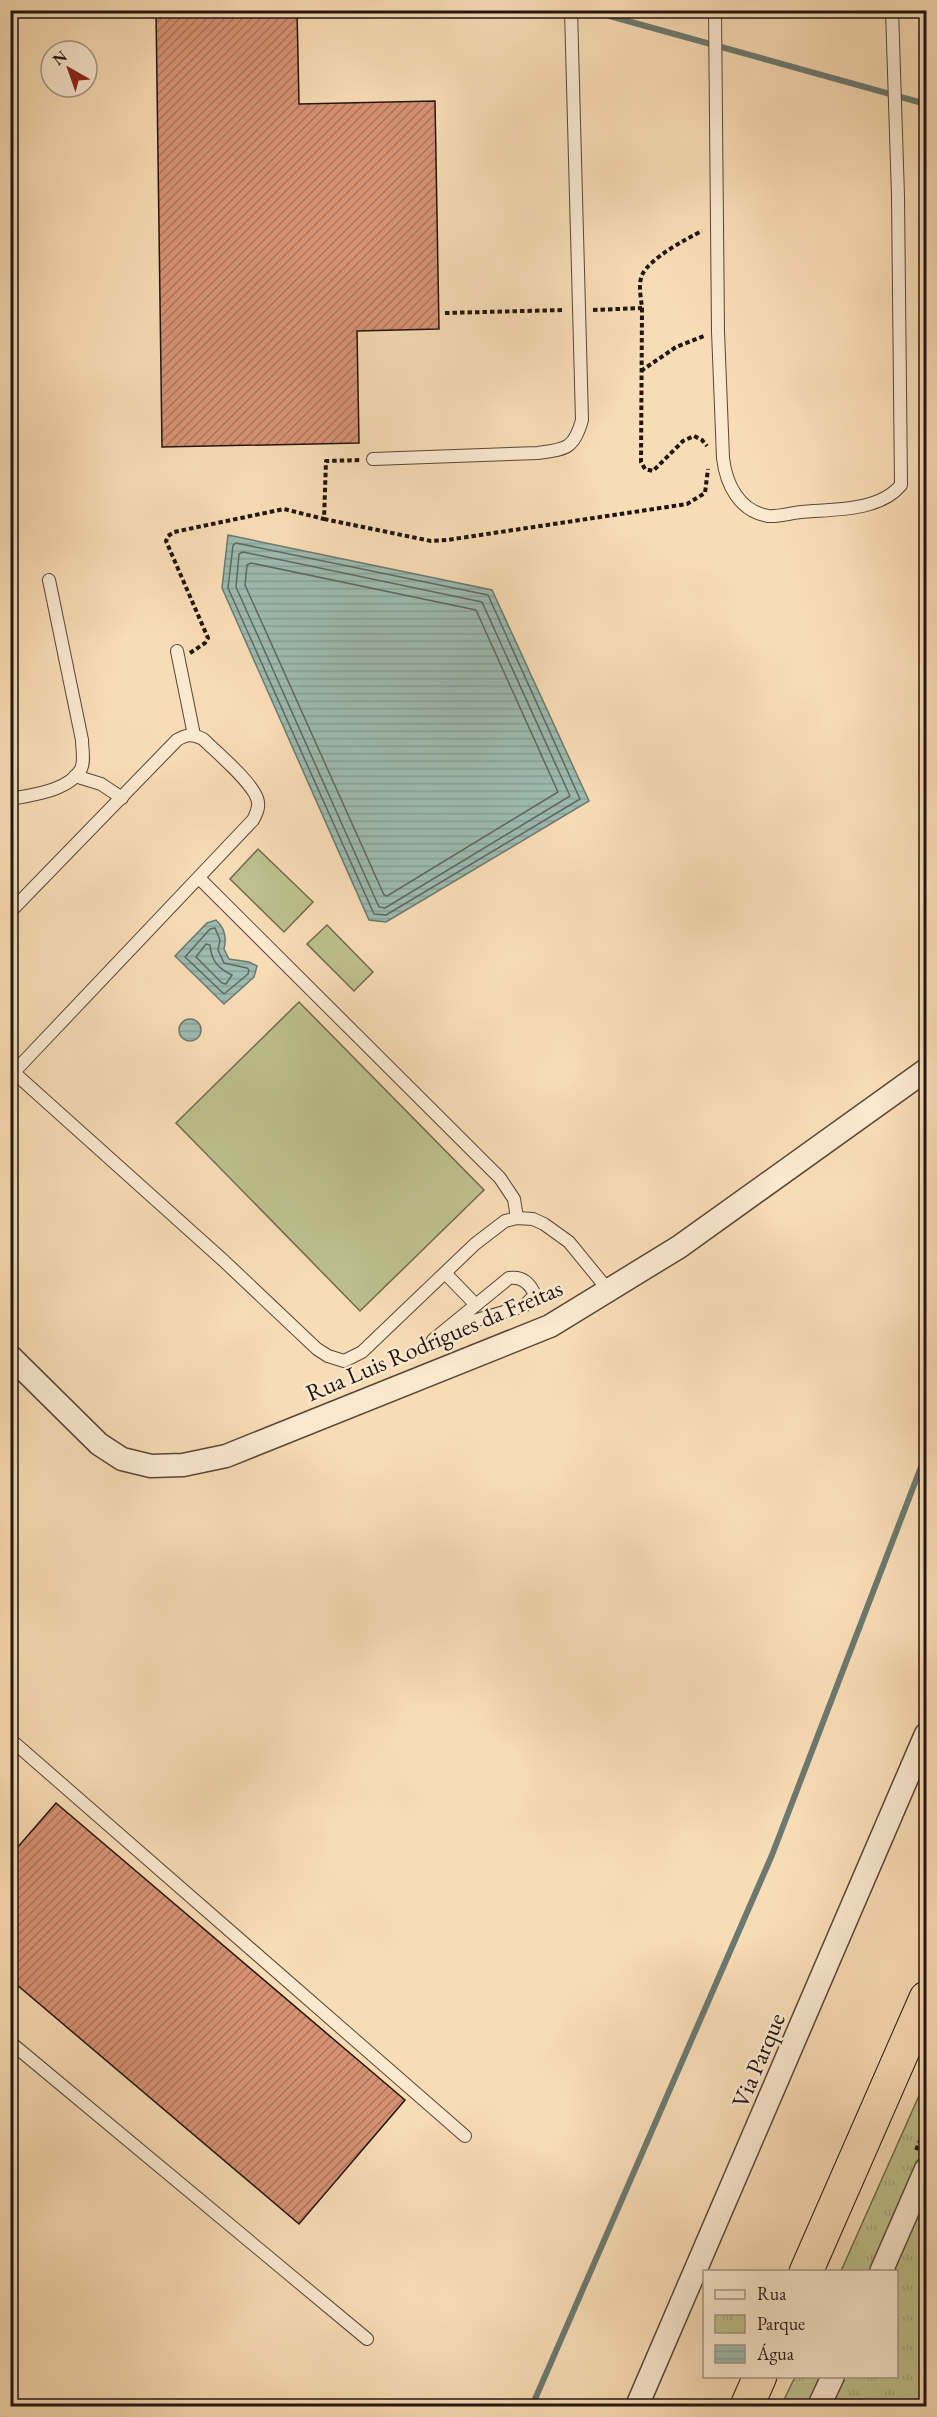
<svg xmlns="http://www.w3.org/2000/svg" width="937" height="2417" viewBox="0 0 937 2417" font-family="'EB Garamond',serif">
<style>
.grass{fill:#bdc08d;stroke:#6f6a4e;stroke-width:1.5}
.park{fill:url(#park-tufts);stroke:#6f6a4e;stroke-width:1.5}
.water{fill:url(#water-rules);stroke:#6b7970;stroke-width:1.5}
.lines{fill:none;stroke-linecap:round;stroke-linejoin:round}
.shore{stroke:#5f6860;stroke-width:1.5}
.stream{stroke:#6b7970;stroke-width:6}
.building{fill:url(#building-hatch);stroke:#211510;stroke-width:1.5}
.service-casing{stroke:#574739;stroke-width:14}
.minor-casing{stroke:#574739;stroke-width:25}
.motorway-casing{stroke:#211510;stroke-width:35}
.path{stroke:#211510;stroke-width:4;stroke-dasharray:4.5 3;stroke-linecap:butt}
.service{stroke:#fae8cf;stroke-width:12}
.minor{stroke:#fae8cf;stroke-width:22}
.motorway{stroke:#f8dcb5;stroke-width:33}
.labels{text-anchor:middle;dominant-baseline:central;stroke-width:5;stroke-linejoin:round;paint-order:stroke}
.street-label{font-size:24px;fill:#211510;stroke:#fae8cf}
</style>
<defs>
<pattern id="park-tufts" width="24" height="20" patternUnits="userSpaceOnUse" patternTransform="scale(1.5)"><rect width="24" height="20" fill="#bdc08d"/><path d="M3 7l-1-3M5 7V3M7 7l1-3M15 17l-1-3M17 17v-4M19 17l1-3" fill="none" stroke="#a2a479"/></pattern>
<pattern id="water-rules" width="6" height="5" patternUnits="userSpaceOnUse" patternTransform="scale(1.5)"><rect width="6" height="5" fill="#9dbbb0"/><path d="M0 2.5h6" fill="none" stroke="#87a096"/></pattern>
<pattern id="building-hatch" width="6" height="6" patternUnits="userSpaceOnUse" patternTransform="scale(1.5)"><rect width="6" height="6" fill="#d79274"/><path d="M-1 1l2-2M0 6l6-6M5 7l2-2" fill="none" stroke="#ae765e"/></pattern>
</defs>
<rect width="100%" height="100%" fill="#f8dcb5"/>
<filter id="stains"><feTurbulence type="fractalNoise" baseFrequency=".00333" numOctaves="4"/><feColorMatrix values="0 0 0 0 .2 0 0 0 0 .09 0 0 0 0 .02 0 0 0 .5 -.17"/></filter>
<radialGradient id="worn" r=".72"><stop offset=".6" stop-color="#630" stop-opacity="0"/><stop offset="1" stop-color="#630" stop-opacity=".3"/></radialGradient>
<g class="grass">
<polygon points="258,849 313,902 284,932 230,879"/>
<polygon points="327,925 373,972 354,991 307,944"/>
<polygon points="299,1002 484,1190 360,1311 176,1123"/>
</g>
<polygon class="park" points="926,2080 926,2406 781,2406 795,2377 896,2376 896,2272 841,2271"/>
<g class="water">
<polygon points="228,535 492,590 589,801 386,922 369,920 222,588"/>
<path d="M 216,920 C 225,928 227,937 224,949 L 229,959 L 249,962 L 257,966 L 254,977 L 224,1004 L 175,956 L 207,923 Z"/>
<circle cx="190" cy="1030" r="11"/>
</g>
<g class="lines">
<g class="shore">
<polygon points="236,543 488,595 580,799 386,915 374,914 228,588 233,545"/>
<polygon points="243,552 482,602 570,796 385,908 379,907 236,587 239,554"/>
<polygon points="251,563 476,610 558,792 387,896 384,895 245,585 247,565"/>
<polygon points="215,928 220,940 218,950 224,963 247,968 249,970 248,974 224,994 185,957 210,929"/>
<path d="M 206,944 L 210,945 C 211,961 219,969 232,975 L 226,984 L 222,983 L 196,957 Z"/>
</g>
<g class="stream">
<polyline points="588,10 926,104"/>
<polyline points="532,2406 772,1855 926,1454"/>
</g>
</g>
<g class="building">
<polygon points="156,10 297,10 299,104 435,101 439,329 357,331 359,443 162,447"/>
<polygon points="56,1803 405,2100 299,2224 10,1979 10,1856"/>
</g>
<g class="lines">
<g class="service-casing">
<g id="service">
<path d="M 715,10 L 718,331 L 723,458 C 726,484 739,511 768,516 C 778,517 791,513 801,512 C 832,509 879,512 901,485 L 898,196 L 892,10"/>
<path d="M 373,459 L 538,453 C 566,449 574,449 582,420 L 571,10"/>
<polyline points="177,651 194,735"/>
<polyline points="75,776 101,784 122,798"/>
<path d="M 10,799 C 32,795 69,791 81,769 C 85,761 82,749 82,740 L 49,580"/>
<polyline points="199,878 500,1178 514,1199 517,1218"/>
<path d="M 10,912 L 177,740 C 187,734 192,734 203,739 C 216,752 256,785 258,802 C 259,809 256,814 253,820 L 14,1072"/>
<polyline points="10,1069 224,1261 317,1349 328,1356 344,1361 362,1352 475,1244 505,1221 517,1218 533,1219 544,1224 569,1242 609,1291"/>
<polyline points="445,1273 476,1305"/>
<path d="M 433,1340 L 509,1278 C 522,1276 530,1283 535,1295 L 524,1306 L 450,1328"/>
<polyline points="10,1739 465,2136"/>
<polyline points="10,2042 367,2339"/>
</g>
</g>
<g class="minor-casing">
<g id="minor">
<polyline points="10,1356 99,1444 122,1459 151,1466 183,1465 226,1456 550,1326 679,1247 926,1070"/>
<polyline points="881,2272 926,2169"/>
<polyline points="637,2406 926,1734"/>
<polyline points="819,2406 833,2376"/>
</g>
</g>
<g class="motorway-casing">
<g id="motorway">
<polyline points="806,2272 926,1998"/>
<polyline points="747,2406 760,2376"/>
</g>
</g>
<g class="path">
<polyline points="642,308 641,462 645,469 653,471 683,441 694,436 702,440 707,446"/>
<path d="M 593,310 L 642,308 C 641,298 638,285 642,275 C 650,258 686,239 702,231"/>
<polyline points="445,313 564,310"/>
<polyline points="641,371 676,347 704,336"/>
<polyline points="324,519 431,541 447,540 687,504 705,493 708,469"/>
<polyline points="190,653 205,643 208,638 166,541 168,536 174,532 284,509 324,519 326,461 360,460"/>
<polyline points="916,2150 926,2127"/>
</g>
<use href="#service" class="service"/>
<use href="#minor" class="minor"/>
<use href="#motorway" class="motorway"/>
</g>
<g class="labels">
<g class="street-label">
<text transform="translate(434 1340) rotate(-23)">Rua Luis Rodrigues da Freitas</text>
<text transform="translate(758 2060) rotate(-67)">Via Parque</text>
</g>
</g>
<rect width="937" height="2417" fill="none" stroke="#f8dcb5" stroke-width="36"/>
<rect x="12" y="12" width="913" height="2393" fill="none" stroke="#211510" stroke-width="3"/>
<rect x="18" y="18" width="901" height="2381" fill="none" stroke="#211510" stroke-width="1.5"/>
<rect x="703" y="2270" width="195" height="108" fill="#fae8cf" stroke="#a39483" stroke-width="1.5"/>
<rect x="715" y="2290" width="30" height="9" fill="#fae8cf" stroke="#a39483" stroke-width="1.5"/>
<text x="757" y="2300" font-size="18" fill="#211510">Rua</text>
<rect x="715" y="2315" width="30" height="18" fill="url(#park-tufts)" stroke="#a39483" stroke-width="1.5"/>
<text x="757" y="2330" font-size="18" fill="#211510">Parque</text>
<rect x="715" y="2345" width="30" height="18" fill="url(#water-rules)" stroke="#a39483" stroke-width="1.5"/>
<text x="757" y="2360" font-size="18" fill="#211510">Água</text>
<g transform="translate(69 69) rotate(320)"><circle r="28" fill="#fae8cf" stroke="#a39483" stroke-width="1.5"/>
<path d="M0-4.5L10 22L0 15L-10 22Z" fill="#8f2418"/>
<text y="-9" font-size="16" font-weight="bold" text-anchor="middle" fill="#211510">N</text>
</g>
<rect width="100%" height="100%" filter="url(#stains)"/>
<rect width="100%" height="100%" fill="url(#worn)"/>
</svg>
